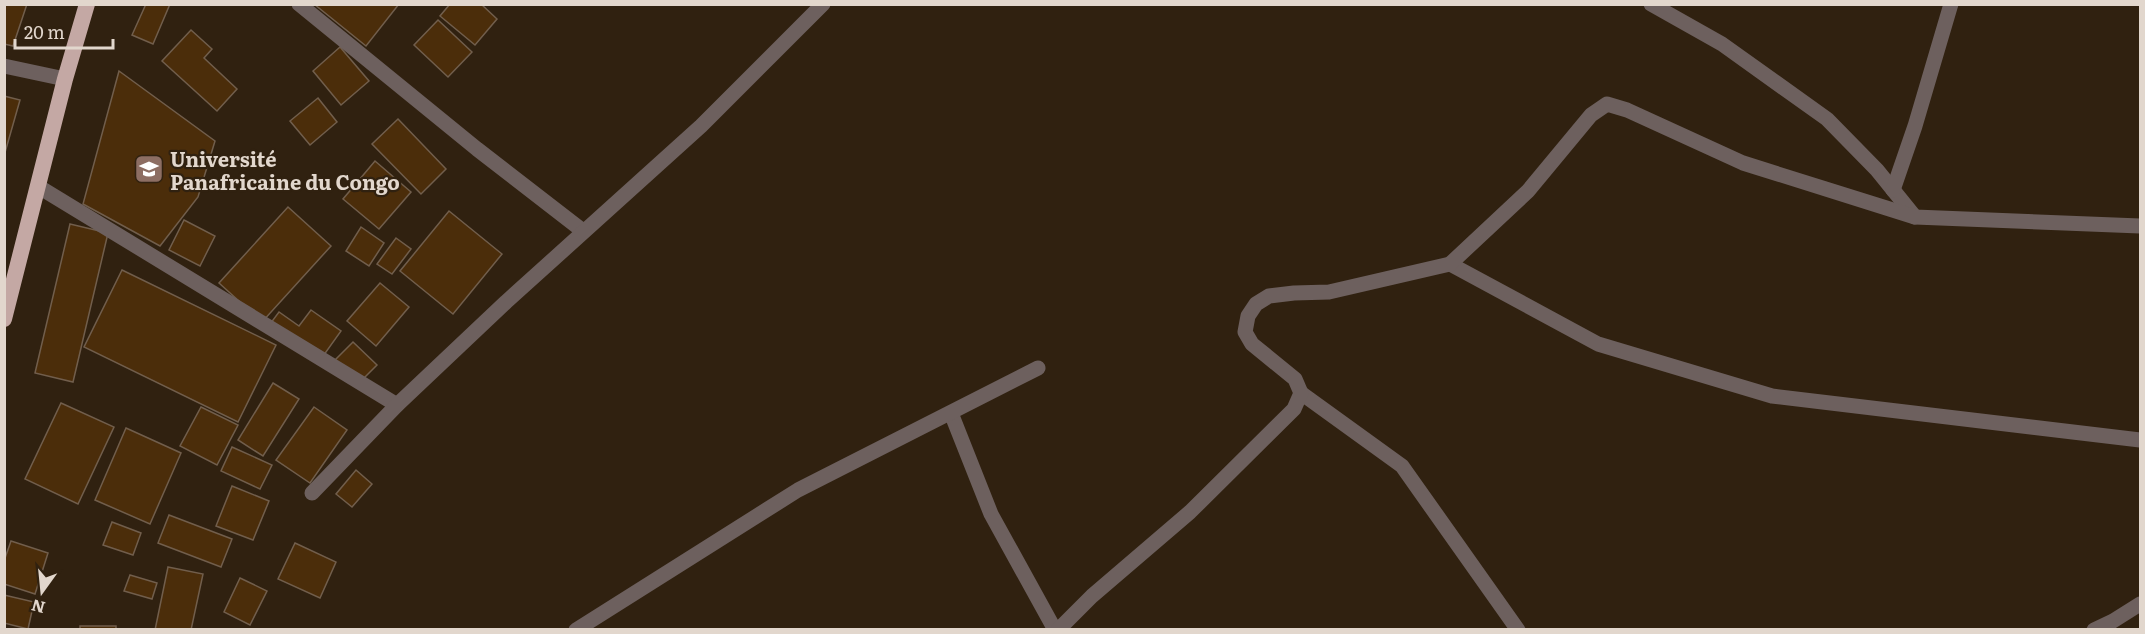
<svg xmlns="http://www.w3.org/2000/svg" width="2145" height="634" viewBox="0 0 2145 634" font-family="Literata,serif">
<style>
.building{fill:#4b2d0a;stroke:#715e4c;stroke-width:1.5}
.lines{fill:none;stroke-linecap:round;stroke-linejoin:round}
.minor{stroke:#6d605e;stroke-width:15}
.trunk{stroke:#c4a8a4;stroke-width:16}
.labels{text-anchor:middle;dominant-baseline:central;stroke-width:4.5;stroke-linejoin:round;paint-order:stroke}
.poi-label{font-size:20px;font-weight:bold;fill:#e2d7cd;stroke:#302110;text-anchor:start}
</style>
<rect width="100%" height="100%" fill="#302110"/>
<g class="building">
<polygon points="4,4 27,4 13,46 4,44"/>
<polygon points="146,4 170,4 153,44 132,35"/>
<polygon points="314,4 399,4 366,46"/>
<polygon points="450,4 481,4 497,19 475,45 440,16"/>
<polygon points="438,20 472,52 448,77 414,45"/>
<polygon points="191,30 212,49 204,58 237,89 217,111 162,61"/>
<polygon points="340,47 369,81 341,105 313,71"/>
<polygon points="119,71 215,141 198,197 160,246 83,204"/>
<polygon points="4,96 20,100 4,156"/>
<polygon points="318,98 337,122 310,145 290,121"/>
<polygon points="398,119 446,169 421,194 372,144"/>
<polygon points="375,161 411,192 379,229 343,199"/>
<polygon points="288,207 331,246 262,322 219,283"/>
<polygon points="449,211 502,254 453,314 400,271"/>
<polygon points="184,220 215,236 200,266 169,250"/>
<polygon points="70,224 108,233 73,382 35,373"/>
<polygon points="361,227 384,243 369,266 346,251"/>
<polygon points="396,238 411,249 392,274 377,264"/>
<polygon points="122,270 276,345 238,422 84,347"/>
<polygon points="380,283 409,307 376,346 347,321"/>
<polygon points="311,310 341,331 321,359 270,324 279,312 299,326"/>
<polygon points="353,342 377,365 356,386 333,362"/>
<polygon points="273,383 299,399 263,456 238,440"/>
<polygon points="61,403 114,427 78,504 25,479"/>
<polygon points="201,407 238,425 217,465 180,446"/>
<polygon points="314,407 347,430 310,483 276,460"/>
<polygon points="126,428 181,453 150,524 95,500"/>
<polygon points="232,447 272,465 260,489 221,471"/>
<polygon points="356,470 372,484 352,507 336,494"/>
<polygon points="232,486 269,501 253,540 216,526"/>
<polygon points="169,515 232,539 221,567 158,543"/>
<polygon points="112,522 141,533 133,555 103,545"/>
<polygon points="11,541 48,553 35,594 4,584 4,561"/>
<polygon points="295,543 336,562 320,598 278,579"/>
<polygon points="168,567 203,574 191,630 155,630"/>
<polygon points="130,575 157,583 152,599 124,591"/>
<polygon points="240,578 267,591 250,625 224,612"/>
<polygon points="4,595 34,602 28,629 4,623"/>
<rect x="80" y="626" width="36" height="4"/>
</g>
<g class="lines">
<g class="minor">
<polyline points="299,4 477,149 583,231"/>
<polyline points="1651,4 1722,44 1827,119 1877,170 1915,217"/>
<polyline points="4,66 65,79"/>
<polyline points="39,187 397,405"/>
<polyline points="1893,190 1915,126 1951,4"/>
<polyline points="1450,264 1598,344 1772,396 2140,440"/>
<polyline points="1301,393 1402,466 1518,630"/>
<polyline points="951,413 991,514 1055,630"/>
<polyline points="312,493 397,405 506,302 701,126 823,4"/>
<polyline points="576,630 798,490 1038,368"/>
<polyline points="1058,630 1092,596 1190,512 1294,409 1301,393 1295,379 1252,344 1245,332 1248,316 1256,304 1269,296 1294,293 1329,292 1450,264 1528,191 1591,115 1607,104 1627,110 1743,163 1915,217 2140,226"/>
<polyline points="2094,630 2113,621 2140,604"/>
</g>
<polyline class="trunk" points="4,319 65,79 87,4"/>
</g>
<defs>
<g id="university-square" transform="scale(1.5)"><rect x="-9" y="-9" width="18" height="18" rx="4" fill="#8d6e63" stroke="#302110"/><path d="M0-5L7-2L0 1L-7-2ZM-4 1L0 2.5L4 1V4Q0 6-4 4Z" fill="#fff"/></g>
</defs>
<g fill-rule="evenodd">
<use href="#university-square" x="149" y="169"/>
</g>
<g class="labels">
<g class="poi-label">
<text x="170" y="158">Université<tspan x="170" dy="23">Panafricaine du Congo</tspan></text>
</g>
</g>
<rect width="2145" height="634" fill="none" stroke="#e2d7cd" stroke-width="12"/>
<g transform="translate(42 592) rotate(195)" stroke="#302110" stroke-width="4.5" paint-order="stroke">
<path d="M0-4.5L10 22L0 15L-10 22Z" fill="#e2d7cd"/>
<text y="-9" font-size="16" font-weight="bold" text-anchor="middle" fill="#e2d7cd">N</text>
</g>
<path d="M15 39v9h98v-9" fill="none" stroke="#e2d7cd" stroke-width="3"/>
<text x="24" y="39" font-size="18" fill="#e2d7cd" stroke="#302110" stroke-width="4.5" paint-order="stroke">20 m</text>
</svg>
